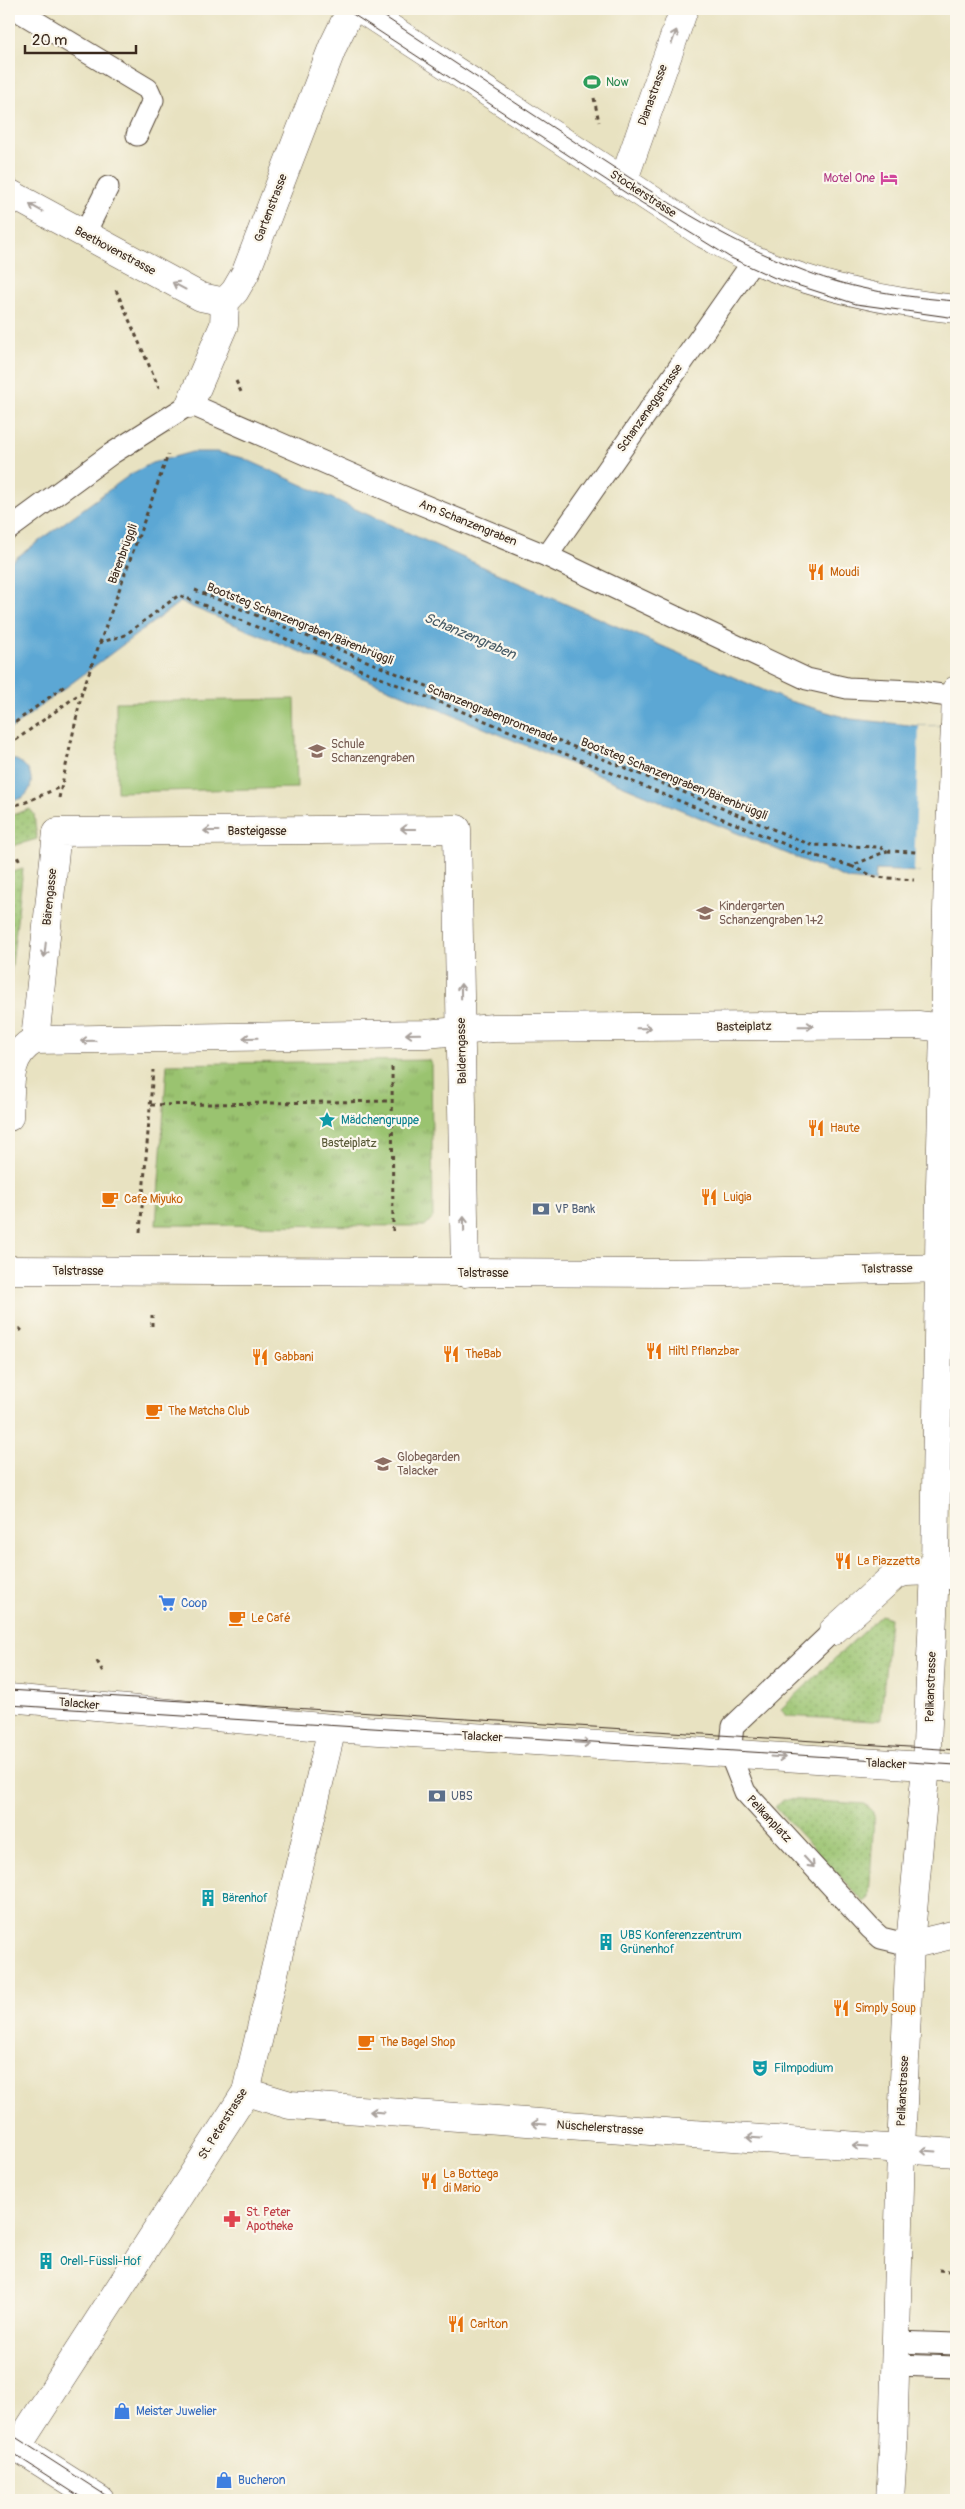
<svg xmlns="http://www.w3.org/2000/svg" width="965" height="2509" viewBox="0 0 965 2509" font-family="Pangolin,sans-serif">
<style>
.grass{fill:url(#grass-dots);stroke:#6a7646}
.park{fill:url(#park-tufts);stroke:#6a7646}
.pitch{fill:#9ac36f;stroke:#6a7646}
.water{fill:#5ca7d4;stroke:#4c6879}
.pier{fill:#e8e2c1}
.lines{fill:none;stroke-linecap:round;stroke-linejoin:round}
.service-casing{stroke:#554636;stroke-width:23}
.pedestrian-casing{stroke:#554636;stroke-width:29}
.minor-casing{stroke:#554636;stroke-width:29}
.tertiary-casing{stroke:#554636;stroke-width:29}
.path{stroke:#554636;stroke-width:3;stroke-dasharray:4 4;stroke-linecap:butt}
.service{stroke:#fff;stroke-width:21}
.pedestrian{stroke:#fff;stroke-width:28}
.minor{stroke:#fff;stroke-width:28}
.tertiary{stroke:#fff;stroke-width:28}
.tram{stroke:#3b2a1e;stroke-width:1}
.minor-bridge-casing{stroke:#554636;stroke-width:29;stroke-linecap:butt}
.minor-bridge{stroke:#fff;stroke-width:28}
.oneway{stroke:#a79f9a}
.labels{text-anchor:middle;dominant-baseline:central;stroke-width:4.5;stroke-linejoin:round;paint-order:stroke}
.leisure-label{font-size:12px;fill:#27864d;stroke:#fbf7ec;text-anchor:start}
.street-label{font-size:12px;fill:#3b2a1e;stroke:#fbf7ec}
.hotel-label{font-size:12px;fill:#b23c85;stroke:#fbf7ec;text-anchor:end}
.food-label{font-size:12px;fill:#c56008;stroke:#fbf7ec;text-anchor:start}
.education-label{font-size:12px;fill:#785e54;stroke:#fbf7ec;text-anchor:start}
.culture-label{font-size:12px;fill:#0d838f;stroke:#fbf7ec;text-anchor:start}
.park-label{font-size:12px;fill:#585836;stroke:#fbf7ec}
.service-label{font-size:12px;fill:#4e5e75;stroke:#fbf7ec;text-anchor:start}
.shop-label{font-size:12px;fill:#366cbe;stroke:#fbf7ec;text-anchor:start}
.health-label{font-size:12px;fill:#be3a42;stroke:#fbf7ec;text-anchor:start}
.water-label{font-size:14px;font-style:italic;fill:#485c67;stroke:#fbf7ec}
</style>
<defs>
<pattern id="grass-dots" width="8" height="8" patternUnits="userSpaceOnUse" patternTransform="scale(1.25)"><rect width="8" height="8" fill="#9ac36f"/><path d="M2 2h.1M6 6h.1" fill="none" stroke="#7f9f5b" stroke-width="1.8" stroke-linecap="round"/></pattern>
<pattern id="park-tufts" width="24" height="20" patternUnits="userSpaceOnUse" patternTransform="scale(1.25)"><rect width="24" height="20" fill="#9ac36f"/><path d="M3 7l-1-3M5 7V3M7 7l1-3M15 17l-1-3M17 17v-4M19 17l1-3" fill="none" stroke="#7f9f5b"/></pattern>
</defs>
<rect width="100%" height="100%" fill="#fbf7ec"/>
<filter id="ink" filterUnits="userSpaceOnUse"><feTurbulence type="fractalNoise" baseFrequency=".02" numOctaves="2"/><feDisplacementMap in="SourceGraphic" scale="10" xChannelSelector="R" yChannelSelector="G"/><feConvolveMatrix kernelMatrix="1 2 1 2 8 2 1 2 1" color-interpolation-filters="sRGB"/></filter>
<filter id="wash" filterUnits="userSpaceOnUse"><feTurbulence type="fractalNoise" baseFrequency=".0096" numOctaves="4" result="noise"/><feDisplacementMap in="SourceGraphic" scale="20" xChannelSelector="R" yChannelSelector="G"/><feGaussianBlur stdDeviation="1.12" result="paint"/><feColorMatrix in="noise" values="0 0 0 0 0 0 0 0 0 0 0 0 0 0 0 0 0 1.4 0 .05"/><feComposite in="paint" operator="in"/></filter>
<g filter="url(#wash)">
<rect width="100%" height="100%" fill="#e8e2c1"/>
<g class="grass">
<polygon points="30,809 34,814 37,839 9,847 9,816"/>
<polygon points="23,869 9,990 9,873"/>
<polygon points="881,1615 890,1618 881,1719 873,1721 786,1716 781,1709"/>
<polygon points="783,1799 865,1804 872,1810 874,1816 869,1898 864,1902 775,1807"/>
</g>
<polygon class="park" points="428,1060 431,1062 433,1217 425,1226 156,1225 167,1064"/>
<polygon class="pitch" points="295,699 297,788 117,792 116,702"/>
<g class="water">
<polygon points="192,452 217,452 243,458 552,598 786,700 851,719 919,726 956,726 926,862 920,872 876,870 875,882 848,879 180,602 9,730 9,563 131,474 152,463"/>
<path d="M 9,758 C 41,764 36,803 9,800 Z"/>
</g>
<polygon class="pier" points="919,726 956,726 956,866 926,865 923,868 922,872 914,872"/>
</g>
<g filter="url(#ink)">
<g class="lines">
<g class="service-casing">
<g id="service">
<polyline points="15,9 148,89 153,100 137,135"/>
<polyline points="84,235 108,187"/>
<polyline points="9,529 111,454 190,404 399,495 547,556 807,679 847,688 913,691 956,697"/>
<polyline points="547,556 754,260"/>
<polyline points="935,1571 956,1581"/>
<polyline points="833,1631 733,1726 730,1754 745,1792 870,1928 881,1938 910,1945"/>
<polyline points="896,2342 956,2344"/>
<polyline points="895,2365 956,2367"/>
</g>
</g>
<g class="pedestrian-casing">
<g id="pedestrian">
<polyline points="833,1631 895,1575 906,1572 935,1571"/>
<polyline points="910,1945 956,1934"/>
</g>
</g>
<g class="minor-casing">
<g id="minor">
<polyline points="623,182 684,9"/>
<polyline points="9,193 201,297 225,302"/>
<polyline points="190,404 224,325 225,302 235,291 246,272 333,46 351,9"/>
<polyline points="955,726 956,690"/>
<polyline points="35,1040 57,832 457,829 465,1273"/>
<path d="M 9,1117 C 11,1087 6,1055 35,1040 L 425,1034 L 493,1028 L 918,1025 L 944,1028"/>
<polyline points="9,1698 332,1728 956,1768"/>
<polyline points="246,2092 290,2105 956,2153"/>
<polyline points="9,2442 100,2500"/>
<polyline points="17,2447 246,2092 332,1728"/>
<polyline points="890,2500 893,2450 901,2149 910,1945 926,1766 935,1571 940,1186 948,872"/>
</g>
</g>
<g class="tertiary-casing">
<g id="tertiary">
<path d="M 361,9 L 704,234 C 721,243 738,253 755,260 C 820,288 887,302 956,309"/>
<polyline points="9,1270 679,1273 956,1268"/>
</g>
</g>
<g class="path">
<polyline points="594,98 599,122"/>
<polyline points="116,290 159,388"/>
<polyline points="236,381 242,394"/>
<polyline points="195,590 811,845 880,847 887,851 917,852"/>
<polyline points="99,643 125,635 179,595 806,853 851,866 887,851"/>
<polyline points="9,727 66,685"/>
<polyline points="9,745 82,692"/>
<polyline points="59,798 82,692 168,455"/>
<polyline points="9,806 24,803 60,787"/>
<polyline points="9,862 20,858"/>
<polyline points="851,866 875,877 914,880"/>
<polyline points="392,1067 393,1232"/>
<polyline points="151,1105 390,1101"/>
<polyline points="140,1232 153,1070"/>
<polyline points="152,1326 152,1315"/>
<polyline points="19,1328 23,1332"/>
<polyline points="97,1661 104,1674"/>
<polyline points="939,2270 949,2271"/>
</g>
<use href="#service" class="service"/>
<use href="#pedestrian" class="pedestrian"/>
<use href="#minor" class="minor"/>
<use href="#tertiary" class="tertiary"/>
<g class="tram">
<polyline points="345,9 626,193 731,258 775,278 856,304 956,318"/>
<path d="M 373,9 C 442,55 512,100 581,146 C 653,193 724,241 805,271 C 854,290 905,297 956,301"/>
<polyline points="9,1690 956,1750"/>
<polyline points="9,1705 956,1765"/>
<polyline points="9,2433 113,2500"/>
<polyline points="9,2451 85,2500"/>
</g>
<g class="minor-bridge-casing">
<polyline id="minor-bridge" points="948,872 955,726"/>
</g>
<use href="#minor-bridge" class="minor-bridge"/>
</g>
<defs><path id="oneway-shaft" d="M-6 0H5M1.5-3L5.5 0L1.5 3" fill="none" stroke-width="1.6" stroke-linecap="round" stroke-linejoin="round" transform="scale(1.25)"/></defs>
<g class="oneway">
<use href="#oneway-shaft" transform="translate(674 37) rotate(-70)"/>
<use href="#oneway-shaft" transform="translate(36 208) rotate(-151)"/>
<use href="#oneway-shaft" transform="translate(179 286) rotate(-152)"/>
<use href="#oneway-shaft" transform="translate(408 829) rotate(180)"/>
<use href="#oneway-shaft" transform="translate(211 831) rotate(180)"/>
<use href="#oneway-shaft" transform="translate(45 950) rotate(96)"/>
<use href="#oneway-shaft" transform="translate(461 991) rotate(-91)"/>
<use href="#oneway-shaft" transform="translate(806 1026) rotate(-1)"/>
<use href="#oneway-shaft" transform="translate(644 1028) rotate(-1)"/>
<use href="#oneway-shaft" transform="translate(413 1034) rotate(179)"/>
<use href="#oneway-shaft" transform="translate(250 1038) rotate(179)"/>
<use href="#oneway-shaft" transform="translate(88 1041) rotate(179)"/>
<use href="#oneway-shaft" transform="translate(464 1224) rotate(-91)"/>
<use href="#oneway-shaft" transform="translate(583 1743) rotate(4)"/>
<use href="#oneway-shaft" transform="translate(778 1757) rotate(4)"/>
<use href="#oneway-shaft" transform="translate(809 1862) rotate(47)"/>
<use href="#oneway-shaft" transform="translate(377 2112) rotate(-176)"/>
<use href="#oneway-shaft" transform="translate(539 2124) rotate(-176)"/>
<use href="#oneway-shaft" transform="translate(754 2138) rotate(-176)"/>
<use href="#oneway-shaft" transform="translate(860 2146) rotate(-176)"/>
<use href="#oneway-shaft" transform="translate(928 2151) rotate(-176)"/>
</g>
</g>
<defs>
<g id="stadium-bare" transform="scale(1.35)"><path d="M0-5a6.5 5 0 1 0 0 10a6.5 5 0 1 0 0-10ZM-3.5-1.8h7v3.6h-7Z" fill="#2e9e5b" stroke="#fbf7ec" stroke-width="2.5" paint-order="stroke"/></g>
<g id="hotel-bare" transform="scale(1.35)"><path d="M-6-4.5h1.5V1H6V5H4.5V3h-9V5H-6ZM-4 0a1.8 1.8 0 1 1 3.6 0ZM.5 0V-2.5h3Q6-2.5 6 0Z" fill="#d1479c" stroke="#fbf7ec" stroke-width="2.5" paint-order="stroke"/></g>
<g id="restaurant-bare" transform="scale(1.35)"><path d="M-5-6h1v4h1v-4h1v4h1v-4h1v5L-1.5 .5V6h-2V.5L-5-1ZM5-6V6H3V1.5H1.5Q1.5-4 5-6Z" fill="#e8710a" stroke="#fbf7ec" stroke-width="2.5" paint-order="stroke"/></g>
<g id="school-bare" transform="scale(1.35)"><path d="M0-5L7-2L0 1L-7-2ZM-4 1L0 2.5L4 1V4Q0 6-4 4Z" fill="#8d6e63" stroke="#fbf7ec" stroke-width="2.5" paint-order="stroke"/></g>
<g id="sight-bare" transform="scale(1.35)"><path d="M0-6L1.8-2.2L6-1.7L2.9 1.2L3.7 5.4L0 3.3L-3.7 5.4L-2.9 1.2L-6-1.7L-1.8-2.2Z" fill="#0f9aa8" stroke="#fbf7ec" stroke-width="2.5" paint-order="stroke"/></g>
<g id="cafe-bare" transform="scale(1.35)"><path d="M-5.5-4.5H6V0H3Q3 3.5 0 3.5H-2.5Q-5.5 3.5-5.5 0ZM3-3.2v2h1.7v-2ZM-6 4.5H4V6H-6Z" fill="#e8710a" stroke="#fbf7ec" stroke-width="2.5" paint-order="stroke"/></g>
<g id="bank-bare" transform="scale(1.35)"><path d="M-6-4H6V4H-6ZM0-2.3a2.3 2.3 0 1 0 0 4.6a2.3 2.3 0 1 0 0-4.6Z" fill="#5c6f8a" stroke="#fbf7ec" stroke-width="2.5" paint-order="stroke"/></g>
<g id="supermarket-bare" transform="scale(1.35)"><path d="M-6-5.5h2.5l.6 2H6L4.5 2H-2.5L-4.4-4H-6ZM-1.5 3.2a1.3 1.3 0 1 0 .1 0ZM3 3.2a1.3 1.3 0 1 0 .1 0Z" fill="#3f7fe0" stroke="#fbf7ec" stroke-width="2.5" paint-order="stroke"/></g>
<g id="building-bare" transform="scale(1.35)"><path d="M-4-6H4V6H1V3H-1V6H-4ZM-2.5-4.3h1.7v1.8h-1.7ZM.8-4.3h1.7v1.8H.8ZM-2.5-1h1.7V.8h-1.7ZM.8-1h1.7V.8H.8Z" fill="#0f9aa8" stroke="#fbf7ec" stroke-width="2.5" paint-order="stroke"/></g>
<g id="theatre-bare" transform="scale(1.35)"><path d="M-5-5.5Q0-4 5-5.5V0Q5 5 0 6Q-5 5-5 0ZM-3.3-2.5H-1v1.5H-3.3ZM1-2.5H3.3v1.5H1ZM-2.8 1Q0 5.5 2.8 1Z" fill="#0f9aa8" stroke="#fbf7ec" stroke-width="2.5" paint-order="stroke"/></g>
<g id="pharmacy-bare" transform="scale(1.35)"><path d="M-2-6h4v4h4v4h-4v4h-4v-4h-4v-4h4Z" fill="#e0444e" stroke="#fbf7ec" stroke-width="2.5" paint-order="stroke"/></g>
<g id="shop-bare" transform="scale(1.35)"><path d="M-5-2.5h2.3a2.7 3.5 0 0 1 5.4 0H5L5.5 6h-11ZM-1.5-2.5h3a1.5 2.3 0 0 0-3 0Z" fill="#3f7fe0" stroke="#fbf7ec" stroke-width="2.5" paint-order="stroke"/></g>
</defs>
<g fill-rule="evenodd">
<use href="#stadium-bare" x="592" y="82"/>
<use href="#hotel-bare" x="889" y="178"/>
<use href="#restaurant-bare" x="816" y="572"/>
<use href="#school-bare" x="317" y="751"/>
<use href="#school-bare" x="705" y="913"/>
<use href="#sight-bare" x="327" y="1120"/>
<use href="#restaurant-bare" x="816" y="1128"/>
<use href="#restaurant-bare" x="709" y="1197"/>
<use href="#cafe-bare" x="110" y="1199"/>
<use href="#bank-bare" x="541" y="1209"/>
<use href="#restaurant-bare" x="654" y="1351"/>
<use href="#restaurant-bare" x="451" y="1354"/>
<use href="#restaurant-bare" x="260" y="1357"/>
<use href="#cafe-bare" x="154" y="1411"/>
<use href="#school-bare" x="383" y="1464"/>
<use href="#restaurant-bare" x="843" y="1561"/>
<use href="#supermarket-bare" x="167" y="1603"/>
<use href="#cafe-bare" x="237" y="1618"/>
<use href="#bank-bare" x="437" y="1796"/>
<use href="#building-bare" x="208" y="1898"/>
<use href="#building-bare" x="606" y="1942"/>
<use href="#restaurant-bare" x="841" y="2008"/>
<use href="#cafe-bare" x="366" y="2042"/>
<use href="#theatre-bare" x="760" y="2068"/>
<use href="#restaurant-bare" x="429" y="2181"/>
<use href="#pharmacy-bare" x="232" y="2219"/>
<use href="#building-bare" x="46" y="2261"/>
<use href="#restaurant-bare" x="456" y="2324"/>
<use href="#shop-bare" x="122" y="2411"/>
<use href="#shop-bare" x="224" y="2480"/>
</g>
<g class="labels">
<g class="leisure-label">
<text x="606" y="82">Now</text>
</g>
<g class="street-label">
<text transform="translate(653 95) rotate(-70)">Dianastrasse</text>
<text transform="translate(643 194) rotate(33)">Stockerstrasse</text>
<text transform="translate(271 208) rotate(-69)">Gartenstrasse</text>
<text transform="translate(115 251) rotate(28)">Beethovenstrasse</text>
<text transform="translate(650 408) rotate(-55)">Schanzeneggstrasse</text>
<text transform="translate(468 523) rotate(22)">Am Schanzengraben</text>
<text transform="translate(123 554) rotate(-70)">Bärenbrüggli</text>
<text transform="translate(300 624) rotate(22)">Bootsteg Schanzengraben/Bärenbrüggli</text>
<text transform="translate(492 714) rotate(22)">Schanzengrabenpromenade</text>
<text transform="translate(674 779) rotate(22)">Bootsteg Schanzengraben/Bärenbrüggli</text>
<text x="257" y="831">Basteigasse</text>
<text transform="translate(50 897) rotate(-84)">Bärengasse</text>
<text transform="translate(744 1027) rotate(-1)">Basteiplatz</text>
<text transform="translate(462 1051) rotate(-91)">Balderngasse</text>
<text transform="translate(887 1269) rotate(-1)">Talstrasse</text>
<text x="78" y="1271">Talstrasse</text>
<text x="483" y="1273">Talstrasse</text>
<text transform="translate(931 1687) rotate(-88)">Pelikanstrasse</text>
<text transform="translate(79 1704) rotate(5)">Talacker</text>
<text transform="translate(482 1737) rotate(3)">Talacker</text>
<text transform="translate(886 1764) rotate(3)">Talacker</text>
<text transform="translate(769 1819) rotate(47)">Pelikanplatz</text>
<text transform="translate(903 2091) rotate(-87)">Pelikanstrasse</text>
<text transform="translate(223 2124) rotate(-58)">St. Peterstrasse</text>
<text transform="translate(600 2128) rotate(4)">Nüschelerstrasse</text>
</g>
<g class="hotel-label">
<text x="875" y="178">Motel One</text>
</g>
<g class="food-label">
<text x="830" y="572">Moudi</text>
<text x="830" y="1128">Haute</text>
<text x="723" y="1197">Luigia</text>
<text x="124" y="1199">Cafe Miyuko</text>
<text x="668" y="1351">Hiltl Pflanzbar</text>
<text x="465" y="1354">TheBab</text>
<text x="274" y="1357">Gabbani</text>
<text x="168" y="1411">The Matcha Club</text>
<text x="857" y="1561">La Piazzetta</text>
<text x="251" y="1618">Le Café</text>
<text x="855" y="2008">Simply Soup</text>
<text x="380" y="2042">The Bagel Shop</text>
<text x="443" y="2174">La Bottega<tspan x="443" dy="14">di Mario</tspan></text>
<text x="470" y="2324">Carlton</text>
</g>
<g class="education-label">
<text x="331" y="744">Schule<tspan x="331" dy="14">Schanzengraben</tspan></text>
<text x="719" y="906">Kindergarten<tspan x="719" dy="14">Schanzengraben 1+2</tspan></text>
<text x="397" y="1457">Globegarden<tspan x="397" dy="14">Talacker</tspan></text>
</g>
<g class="culture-label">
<text x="341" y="1120">Mädchengruppe</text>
<text x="222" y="1898">Bärenhof</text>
<text x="620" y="1935">UBS Konferenzzentrum<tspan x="620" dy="14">Grünenhof</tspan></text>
<text x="774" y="2068">Filmpodium</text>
<text x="60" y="2261">Orell-Füssli-Hof</text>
</g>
<g class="park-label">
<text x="349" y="1143">Basteiplatz</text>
</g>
<g class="service-label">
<text x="555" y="1209">VP Bank</text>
<text x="451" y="1796">UBS</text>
</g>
<g class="shop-label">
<text x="181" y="1603">Coop</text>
<text x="136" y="2411">Meister Juwelier</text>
<text x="238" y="2480">Bucheron</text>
</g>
<g class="health-label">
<text x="246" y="2212">St. Peter<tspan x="246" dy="14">Apotheke</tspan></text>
</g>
<g class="water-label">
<text transform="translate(470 636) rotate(23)">Schanzengraben</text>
</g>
</g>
<rect width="965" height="2509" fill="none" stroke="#fbf7ec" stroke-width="30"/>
<path d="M25 45v8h111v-8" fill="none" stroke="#3b2a1e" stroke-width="2.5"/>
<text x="32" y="45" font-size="15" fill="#3b2a1e" stroke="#fbf7ec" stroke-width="4" paint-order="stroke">20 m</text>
</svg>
